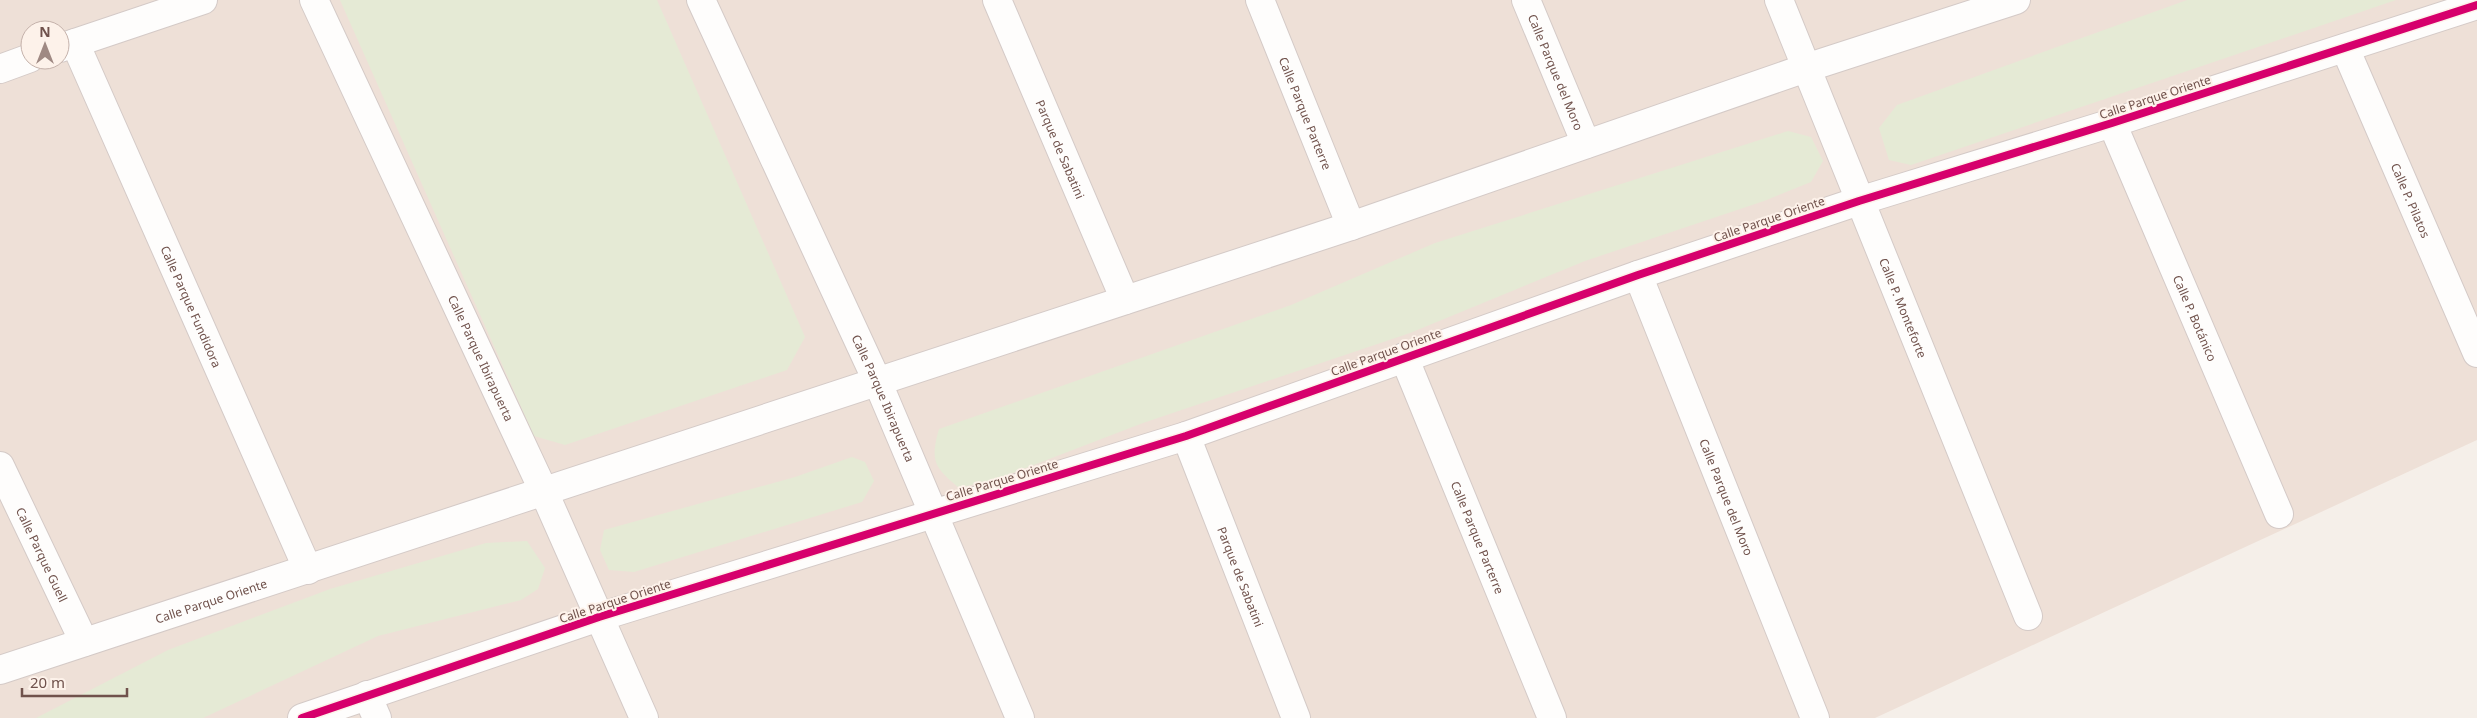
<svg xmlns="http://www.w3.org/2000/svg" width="2477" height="718" viewBox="0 0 2477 718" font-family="'Noto Sans',sans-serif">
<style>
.residential{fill:#eee0d7;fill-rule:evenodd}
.green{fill:#e5ead5}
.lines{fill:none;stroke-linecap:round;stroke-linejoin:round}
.minor-casing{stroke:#d4cac7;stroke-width:30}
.tertiary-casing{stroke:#d4cac7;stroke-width:30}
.minor{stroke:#fefdfc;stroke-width:28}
.tertiary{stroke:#fefdfc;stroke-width:28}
.cycleway-casing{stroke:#fdf2ea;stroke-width:11}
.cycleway{stroke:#d6006c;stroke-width:8}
.labels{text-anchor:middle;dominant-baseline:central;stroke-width:4;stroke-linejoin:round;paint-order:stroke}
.street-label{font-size:12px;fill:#70524c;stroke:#fdf2ea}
</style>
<rect width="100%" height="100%" fill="#f5efe9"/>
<path class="residential" d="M 0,0 L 2477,0 L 2477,440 L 1875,718 L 0,718 ZM 30,30 L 60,30 L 60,60 L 30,60 Z"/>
<g class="green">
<polygon points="340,0 657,0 805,337 787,370 565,445 534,436"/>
<polygon points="2187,0 2396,0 1911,165 1889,160 1879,128 1897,105"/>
<path d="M 1788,131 L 1811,137 L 1823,161 L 1811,182 L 1764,201 L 1585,261 L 1410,333 L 1143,423 L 1000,478 L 959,488 C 934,467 930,461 939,429 L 1291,305 L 1435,243 Z"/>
<polygon points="852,457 865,462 874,481 862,502 634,572 609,570 600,550 604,530 795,477"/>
<polygon points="527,541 545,568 538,589 521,600 378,636 203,718 36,718 168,650 330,589 486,543"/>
</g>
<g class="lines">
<g class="minor-casing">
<g id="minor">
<path id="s1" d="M 314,0 L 544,492 L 644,718"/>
<path id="s2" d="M 701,0 L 878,383 L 1020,718"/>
<path id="s3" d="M 997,0 L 1125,300"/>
<path id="s4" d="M 1260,0 L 1351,226"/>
<path id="s5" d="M 1526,0 L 1586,144"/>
<path id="s6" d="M 1779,0 L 2028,616"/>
<path id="s7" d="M 75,43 L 308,570"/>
<polyline points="60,48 203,0"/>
<path id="s8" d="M 2345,48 L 2477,353"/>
<polyline points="0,69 30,58"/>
<path id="s9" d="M 2112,123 L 2279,514"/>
<path id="s10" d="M 1638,275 L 1815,718"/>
<path id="s11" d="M 1404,357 L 1552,718"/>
<path id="s12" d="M 1186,436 L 1296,718"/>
<path id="s13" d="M 0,466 L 84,642"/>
<polyline points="367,695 377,718"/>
</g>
</g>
<g class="tertiary-casing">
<g id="tertiary">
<path id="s14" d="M 0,670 L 1351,226 L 1806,68 L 2016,0"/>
<polyline points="302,718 599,617 1186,436 1638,275 1859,201 2112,123 2477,5"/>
</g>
</g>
<use href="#minor" class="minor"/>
<use href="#tertiary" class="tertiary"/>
<g class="cycleway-casing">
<polyline id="cycleway" points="302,718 599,617 1186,436 1638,275 1859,201 2112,123 2477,5"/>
</g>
<use href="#cycleway" class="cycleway"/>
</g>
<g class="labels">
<g class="street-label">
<text stroke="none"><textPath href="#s5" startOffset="78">Calle Parque del Moro</textPath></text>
<text transform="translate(2155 97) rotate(-18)">Calle Parque Oriente</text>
<text stroke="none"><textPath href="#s4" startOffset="122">Calle Parque Parterre</textPath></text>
<text stroke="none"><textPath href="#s3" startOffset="162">Parque de Sabatini</textPath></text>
<text stroke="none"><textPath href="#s8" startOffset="166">Calle P. Pilatos</textPath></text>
<text transform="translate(1769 219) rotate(-19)">Calle Parque Oriente</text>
<text stroke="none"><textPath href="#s7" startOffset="288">Calle Parque Fundidora</textPath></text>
<text stroke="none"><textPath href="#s6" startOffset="332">Calle P. Monteforte</textPath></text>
<text stroke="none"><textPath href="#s9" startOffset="212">Calle P. Botánico</textPath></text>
<text transform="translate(1386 352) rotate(-20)">Calle Parque Oriente</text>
<text stroke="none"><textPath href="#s1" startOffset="395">Calle Parque Ibirapuerta</textPath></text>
<text stroke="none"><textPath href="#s2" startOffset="438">Calle Parque Ibirapuerta</textPath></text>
<text transform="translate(1002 480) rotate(-17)">Calle Parque Oriente</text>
<text stroke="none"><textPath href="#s10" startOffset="239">Calle Parque del Moro</textPath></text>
<text stroke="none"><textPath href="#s11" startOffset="195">Calle Parque Parterre</textPath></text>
<text stroke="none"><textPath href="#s13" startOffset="98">Calle Parque Guell</textPath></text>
<text stroke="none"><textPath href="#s12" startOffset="151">Parque de Sabatini</textPath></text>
<text stroke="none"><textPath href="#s14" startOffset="222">Calle Parque Oriente</textPath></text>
<text transform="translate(615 601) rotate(-18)">Calle Parque Oriente</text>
</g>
</g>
<g transform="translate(45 45)"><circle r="24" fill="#fdf2ea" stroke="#c5b2ab"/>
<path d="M0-4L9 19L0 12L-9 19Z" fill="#9f8983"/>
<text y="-8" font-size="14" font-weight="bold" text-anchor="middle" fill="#70524c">N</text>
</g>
<path d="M22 688v8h105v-8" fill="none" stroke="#70524c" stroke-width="2.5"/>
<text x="30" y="688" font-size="15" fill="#70524c" stroke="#fdf2ea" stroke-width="4" paint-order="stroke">20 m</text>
</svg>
